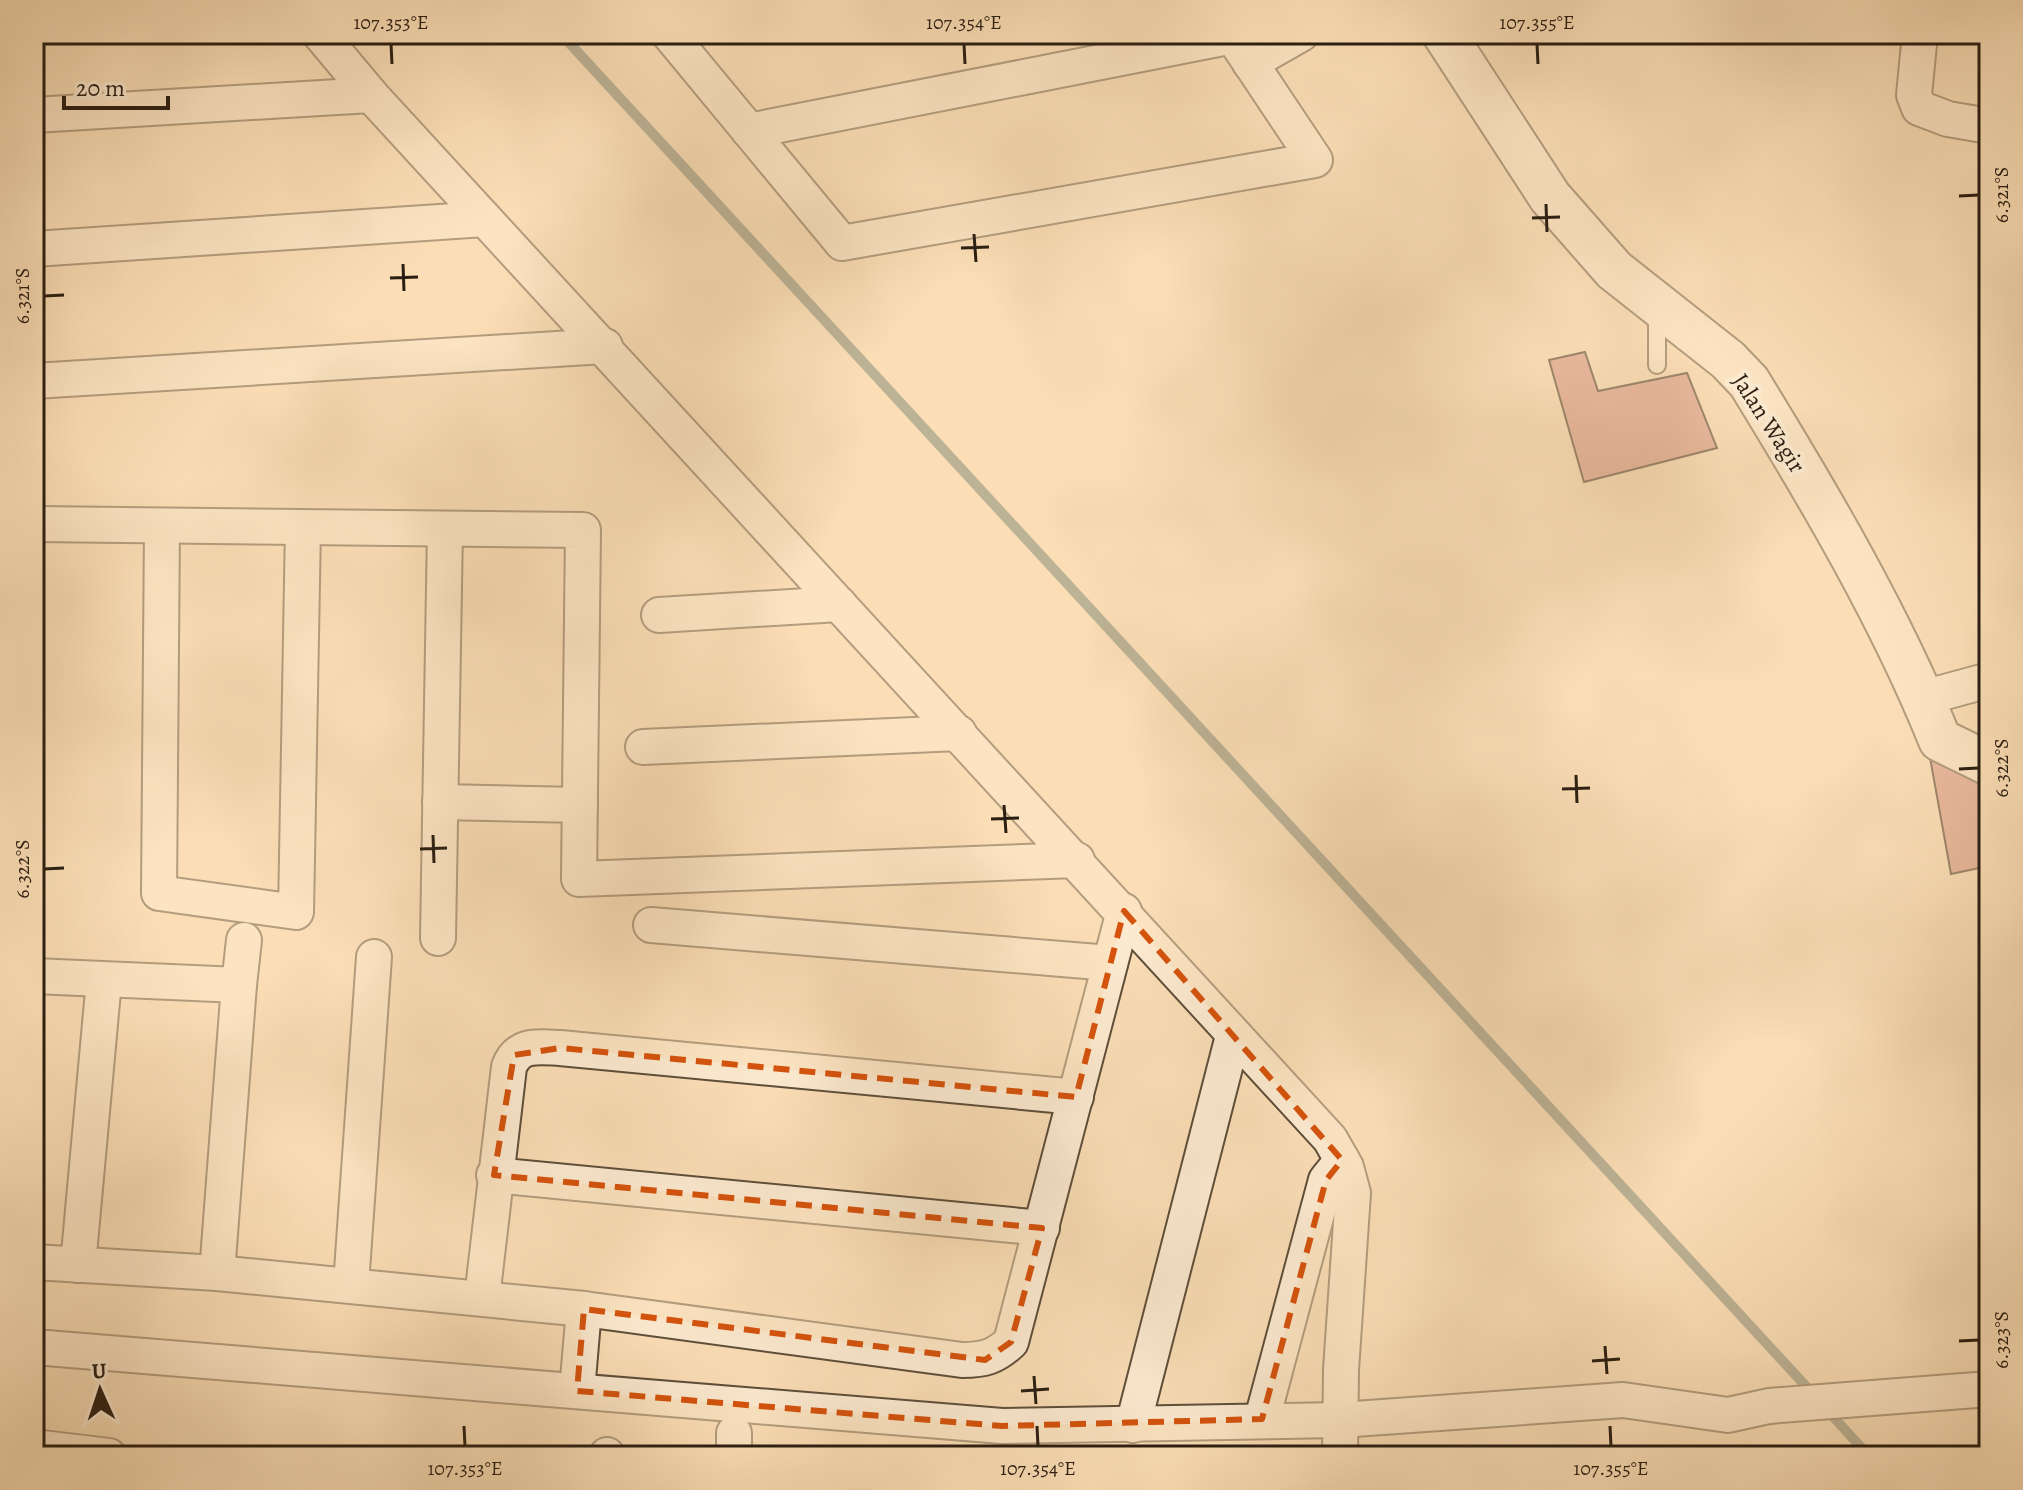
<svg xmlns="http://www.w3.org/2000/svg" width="2023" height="1490" viewBox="0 0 2023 1490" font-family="Alegreya,serif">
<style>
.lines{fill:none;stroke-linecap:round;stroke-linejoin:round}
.stream{stroke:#707d6e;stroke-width:10}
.building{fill:#d58c80;stroke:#2a1e12;stroke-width:2}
.service-casing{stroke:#5e4e3b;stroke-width:20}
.minor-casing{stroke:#5e4e3b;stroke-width:38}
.tertiary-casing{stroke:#5e4e3b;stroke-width:46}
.service{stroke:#fcead0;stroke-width:16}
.minor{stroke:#fcead0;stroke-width:34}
.tertiary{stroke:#fcead0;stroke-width:42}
.marked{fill:none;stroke:#d5530d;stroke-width:6;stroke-dasharray:16 10;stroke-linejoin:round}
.ticks{fill:none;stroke:#2a1e12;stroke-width:3}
.labels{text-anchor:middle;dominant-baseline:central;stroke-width:8;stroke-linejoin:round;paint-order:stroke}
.street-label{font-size:24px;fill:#2a1e12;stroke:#fcead0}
.neatline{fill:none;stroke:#2a1e12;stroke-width:3}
.ticks-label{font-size:20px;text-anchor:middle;fill:#2a1e12}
</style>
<rect width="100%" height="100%" fill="#fbdeb6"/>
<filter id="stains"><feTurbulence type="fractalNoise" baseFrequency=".0025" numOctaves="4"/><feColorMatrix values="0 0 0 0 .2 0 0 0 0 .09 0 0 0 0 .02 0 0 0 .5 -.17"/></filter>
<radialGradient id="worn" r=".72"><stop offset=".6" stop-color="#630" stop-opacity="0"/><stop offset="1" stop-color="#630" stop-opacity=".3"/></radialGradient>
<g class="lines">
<g class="stream">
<polyline points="561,34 1814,1395"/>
<polyline points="1827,1410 1869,1456"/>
</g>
</g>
<g class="building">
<polygon points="1585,352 1598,391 1687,373 1717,448 1584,482 1549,360"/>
<polygon points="1929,752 1989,782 1989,866 1951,874"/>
</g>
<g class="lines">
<g class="service-casing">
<polyline id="service" points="1657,365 1657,312"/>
</g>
<g class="minor-casing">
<g id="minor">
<polyline points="320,34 371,95 1330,1139 1346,1167 1353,1193 1341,1370 1340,1456"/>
<polyline points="669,34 842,243 1315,160 1231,34"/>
<polyline points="1920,34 1914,95 1919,108 1948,119 1989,126"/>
<polyline points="1250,63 1301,34"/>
<polyline points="34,115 371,95"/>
<polyline points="749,131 1233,36"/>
<polyline points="34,249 485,219"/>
<polyline points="34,381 605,346"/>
<polyline points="34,524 583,530 579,879 1077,860"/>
<polyline points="162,526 159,893 296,912 303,527"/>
<polyline points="659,615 839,604"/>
<polyline points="1923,698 1989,680"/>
<polyline points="643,747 959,733"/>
<polyline points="440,802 580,805"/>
<polyline points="651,925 1110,963"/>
<polyline points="438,938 445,529"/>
<polyline points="34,976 239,985 217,1273"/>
<polyline points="239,985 244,940"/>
<polyline points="494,1175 1042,1228"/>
<path d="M 34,1262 L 217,1273 L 584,1309 L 962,1360 C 984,1360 995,1357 1011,1342 L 1124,911"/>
<polyline points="78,1265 104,980"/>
<polyline points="351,1285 374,957"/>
<path d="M 482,1298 L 509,1067 C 518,1043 538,1047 560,1048 L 1076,1097"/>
<polyline points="34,1347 1002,1426 1340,1420 1623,1400 1728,1415 1769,1406 1989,1389"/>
<polyline points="577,1391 584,1309"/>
<polyline points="1262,1419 1326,1180 1342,1160"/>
<polyline points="1133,1425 1233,1036"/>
<polyline points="734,1433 734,1456"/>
<polyline points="34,1447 109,1456"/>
<polyline points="607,1455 607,1456"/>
</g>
</g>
<g class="tertiary-casing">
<path id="tertiary" d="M 1444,34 L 1550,197 L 1614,270 L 1728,360 L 1749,382 C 1819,496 1890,616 1940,740 L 1989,764"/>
</g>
<use href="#service" class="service"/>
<use href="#minor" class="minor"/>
<use href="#tertiary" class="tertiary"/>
</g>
<path d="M0 0H2023V1490H0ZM 1124,911 L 1342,1160 L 1326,1180 L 1262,1419 L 1002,1426 L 577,1391 L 584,1309 L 985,1360 L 1011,1342 L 1042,1228 L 494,1175 L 514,1055 L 560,1048 L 1076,1097 Z" fill="#fbdeb6" fill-opacity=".55" fill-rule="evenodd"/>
<path class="marked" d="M 1124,911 L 1342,1160 L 1326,1180 L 1262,1419 L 1002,1426 L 577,1391 L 584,1309 L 985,1360 L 1011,1342 L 1042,1228 L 494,1175 L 514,1055 L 560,1048 L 1076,1097 Z"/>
<path class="ticks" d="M 391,44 L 392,64M 964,44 L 965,64M 1537,44 L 1538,64M 1959,196 L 1979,195M 1546,204 L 1547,232M 1532,218 L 1560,217M 974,234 L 976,262M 961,248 L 989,247M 403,264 L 404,291M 390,278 L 418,277M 44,296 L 64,295M 1959,769 L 1979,768M 1576,775 L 1577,803M 1562,789 L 1590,788M 1004,805 L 1006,833M 991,819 L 1019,818M 433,835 L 434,863M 420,849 L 447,848M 44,869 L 64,868M 1959,1341 L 1979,1340M 1605,1346 L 1607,1374M 1592,1361 L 1620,1359M 1034,1376 L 1036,1404M 1021,1391 L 1049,1389M 464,1426 L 465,1446M 1037,1426 L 1038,1446M 1610,1426 L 1611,1446"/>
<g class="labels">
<g class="street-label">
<text transform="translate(1769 423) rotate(57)">Jalan Wagir</text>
</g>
</g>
<rect width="2023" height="1490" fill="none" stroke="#fbdeb6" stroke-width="88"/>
<g transform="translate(100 1390) rotate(357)" stroke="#fcead0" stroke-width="6" paint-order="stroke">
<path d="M0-6L14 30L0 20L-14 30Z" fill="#2a1e12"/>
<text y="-12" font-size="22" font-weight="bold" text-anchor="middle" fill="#2a1e12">U</text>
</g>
<path d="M64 96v12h104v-12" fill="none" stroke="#2a1e12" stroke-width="4"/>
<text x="76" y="96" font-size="24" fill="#2a1e12" stroke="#fcead0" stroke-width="6" paint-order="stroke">20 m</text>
<rect x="44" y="44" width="1935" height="1402" class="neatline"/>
<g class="ticks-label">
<text x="391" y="29">107.353°E</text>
<text x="964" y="29">107.354°E</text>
<text x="1537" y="29">107.355°E</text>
<text transform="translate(2001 195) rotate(-90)" y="7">6.321°S</text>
<text transform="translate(22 296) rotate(-90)" y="7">6.321°S</text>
<text transform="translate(2001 768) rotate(-90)" y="7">6.322°S</text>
<text transform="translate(22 869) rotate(-90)" y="7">6.322°S</text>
<text transform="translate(2001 1340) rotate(-90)" y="7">6.323°S</text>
<text x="465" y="1475">107.353°E</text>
<text x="1038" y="1475">107.354°E</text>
<text x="1611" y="1475">107.355°E</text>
</g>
<rect width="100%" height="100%" filter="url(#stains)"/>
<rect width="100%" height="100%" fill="url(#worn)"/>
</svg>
